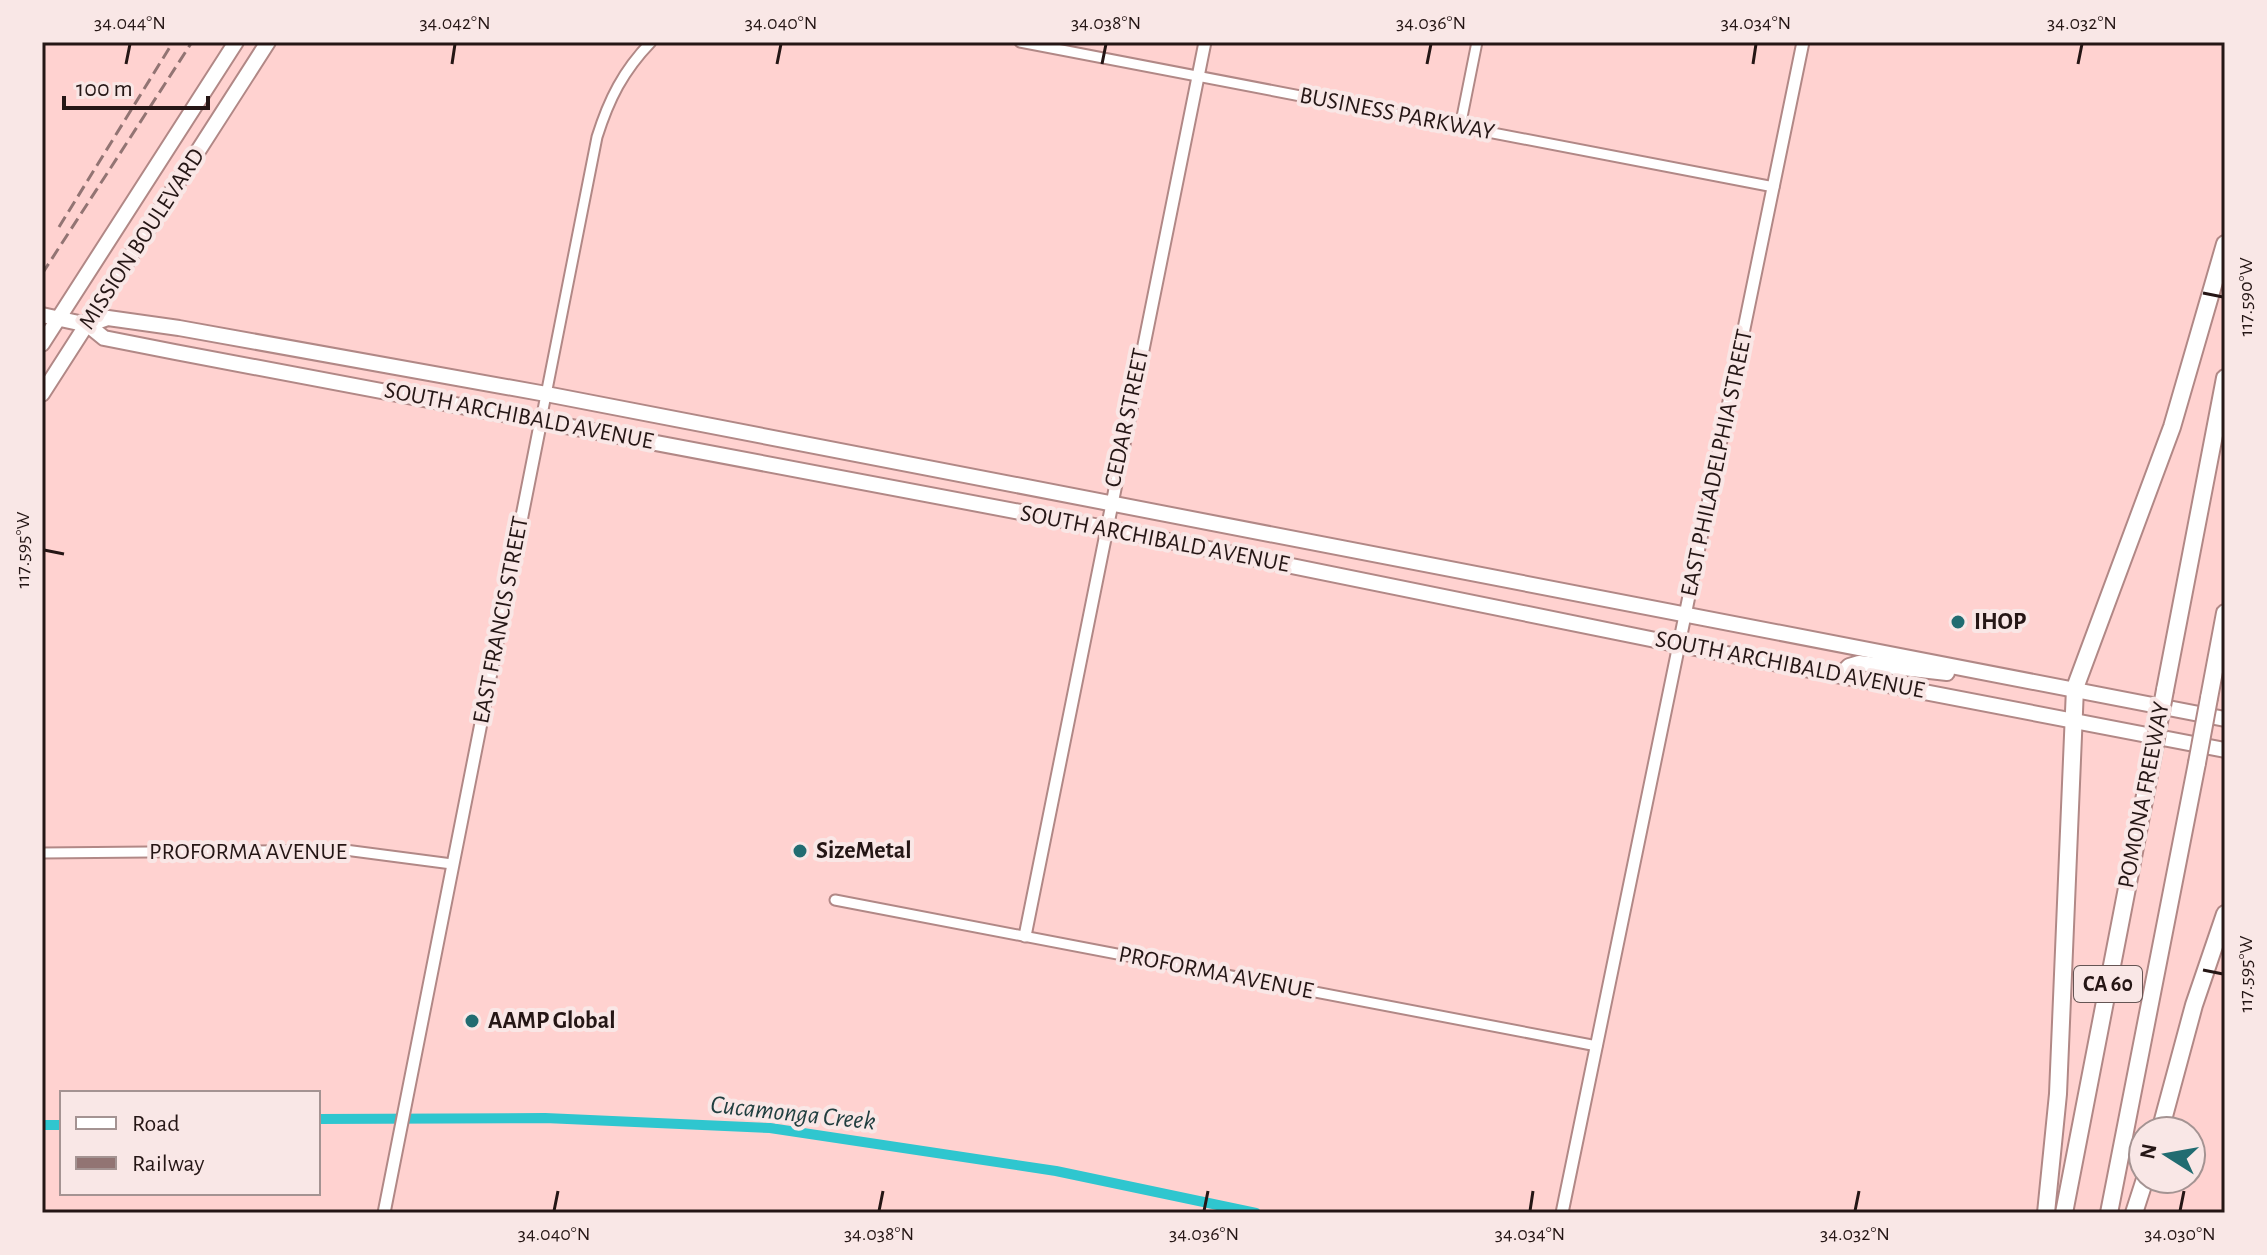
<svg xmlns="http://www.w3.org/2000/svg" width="2267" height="1255" viewBox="0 0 2267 1255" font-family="'Alegreya Sans',sans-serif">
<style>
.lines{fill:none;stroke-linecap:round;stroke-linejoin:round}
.canal{stroke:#2fc6cf;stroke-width:10}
.minor-casing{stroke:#b18886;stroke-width:13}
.tertiary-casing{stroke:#b18886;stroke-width:15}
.secondary-casing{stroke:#b18886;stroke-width:18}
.primary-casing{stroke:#b18886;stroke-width:18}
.motorway-casing{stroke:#b18886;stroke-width:20}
.minor{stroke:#fff;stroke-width:9}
.tertiary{stroke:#fff;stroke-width:11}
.secondary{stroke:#fff;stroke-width:14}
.primary{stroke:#fff;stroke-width:14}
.motorway{stroke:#fff;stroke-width:16}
.rail{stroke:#927473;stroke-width:3;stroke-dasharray:12 6;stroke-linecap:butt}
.motorway-bridge-casing{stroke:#b18886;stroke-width:20;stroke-linecap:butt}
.motorway-bridge{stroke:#fff;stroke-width:16}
.ticks{fill:none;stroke:#251615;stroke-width:3}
.poi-dot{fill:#216c71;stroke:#f9e7e6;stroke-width:3}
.labels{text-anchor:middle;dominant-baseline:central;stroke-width:8;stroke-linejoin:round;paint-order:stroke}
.shield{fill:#f9e7e6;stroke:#655554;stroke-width:2}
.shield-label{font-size:22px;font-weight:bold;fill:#251615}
.street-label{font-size:24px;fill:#251615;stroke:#f9e7e6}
.poi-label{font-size:24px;font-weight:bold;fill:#251615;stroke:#f9e7e6;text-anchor:start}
.water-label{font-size:26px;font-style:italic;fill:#213f40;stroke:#f9e7e6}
.neatline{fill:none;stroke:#251615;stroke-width:3}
.ticks-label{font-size:20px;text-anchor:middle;fill:#251615}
</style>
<rect width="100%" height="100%" fill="#ffd2d0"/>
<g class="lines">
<g class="canal">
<polyline points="318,1119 545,1118 770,1128 1056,1171 1256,1213"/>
<polyline points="42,1125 62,1125"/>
</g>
<g class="minor-casing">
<g id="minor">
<polyline points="1020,42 1774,187"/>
<polyline points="1460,127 1477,42"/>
<path d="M 541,420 L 597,137 C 609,99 623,71 651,42"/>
<polyline points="42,853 345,850 452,864"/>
<polyline points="835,900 1597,1046"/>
</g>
</g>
<g class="tertiary-casing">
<g id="tertiary">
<polyline points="1025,936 1205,42"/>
<polyline points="384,1213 541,420"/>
<polyline points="1562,1213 1803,42"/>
</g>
</g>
<g class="secondary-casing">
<g id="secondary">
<polyline points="42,315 88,325 104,338 175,352 1105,528 1680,645 2225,750"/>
<polyline points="88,325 108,318 179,328 546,394 2225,719"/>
<polyline points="1840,675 1849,666 1859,663 1947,673"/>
</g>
</g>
<g class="primary-casing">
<g id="primary">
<polyline points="42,344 236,42"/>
<polyline points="42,394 268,42"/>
</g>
</g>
<g class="motorway-casing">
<g id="motorway">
<polyline points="2165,690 2225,378"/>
<polyline points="2209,698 2225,613"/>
<polyline points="2160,1131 2194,1005 2225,914"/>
<polyline points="2046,1213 2058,1094 2075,688 2172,427 2225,244"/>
<polyline points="2064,1213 2153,754"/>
<polyline points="2109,1213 2197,763"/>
<polyline points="2134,1213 2145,1179"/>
</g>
</g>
<use href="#minor" class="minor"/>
<use href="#tertiary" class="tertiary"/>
<use href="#secondary" class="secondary"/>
<use href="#primary" class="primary"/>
<use href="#motorway" class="motorway"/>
<g class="rail">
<polyline points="59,227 173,42"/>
<polyline points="42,274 192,42"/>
</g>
<g class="motorway-bridge-casing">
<g id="motorway-bridge">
<polyline points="2153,754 2165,690"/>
<polyline points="2197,763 2209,698"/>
</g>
</g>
<use href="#motorway-bridge" class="motorway-bridge"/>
</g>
<path class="ticks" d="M 126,64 L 130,44M 452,64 L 455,44M 777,64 L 781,44M 1102,64 L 1106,44M 1427,64 L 1431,44M 1753,64 L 1756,44M 2078,64 L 2082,44M 2203,293 L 2223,297M 44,550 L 64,554M 2203,970 L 2223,974M 554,1211 L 558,1191M 879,1211 L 883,1191M 1204,1211 L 1208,1191M 1530,1211 L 1533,1191M 1855,1211 L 1859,1191M 2180,1211 L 2184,1191"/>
<g class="poi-dot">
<circle cx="1958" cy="622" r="8"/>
<circle cx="800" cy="851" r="8"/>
<circle cx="472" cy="1021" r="8"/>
</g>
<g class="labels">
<rect class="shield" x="2074" y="966" width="68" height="36" rx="6"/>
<g class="shield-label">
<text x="2108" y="984">CA 60</text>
</g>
<g class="street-label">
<text transform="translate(1397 114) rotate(11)">BUSINESS PARKWAY</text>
<text transform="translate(142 239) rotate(-57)">MISSION BOULEVARD</text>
<text transform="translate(519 416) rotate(11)">SOUTH ARCHIBALD AVENUE</text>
<text transform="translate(1127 418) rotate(-78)">CEDAR STREET</text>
<text transform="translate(1717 463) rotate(-78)">EAST PHILADELPHIA STREET</text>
<text transform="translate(1155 539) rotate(11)">SOUTH ARCHIBALD AVENUE</text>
<text transform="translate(501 620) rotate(-79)">EAST FRANCIS STREET</text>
<text transform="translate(1790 665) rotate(11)">SOUTH ARCHIBALD AVENUE</text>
<text transform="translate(2144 795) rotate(-79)">POMONA FREEWAY</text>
<text x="248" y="852">PROFORMA AVENUE</text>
<text transform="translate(1216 973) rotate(11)">PROFORMA AVENUE</text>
</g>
<g class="poi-label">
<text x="1974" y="622">IHOP</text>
<text x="816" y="851">SizeMetal</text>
<text x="488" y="1021">AAMP Global</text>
</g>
<g class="water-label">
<text transform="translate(793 1113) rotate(6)">Cucamonga Creek</text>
</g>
</g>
<rect width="2267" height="1255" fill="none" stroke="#f9e7e6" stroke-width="88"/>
<rect x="60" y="1091" width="260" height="104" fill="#f9e7e6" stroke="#a49392" stroke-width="2"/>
<rect x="76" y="1117" width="40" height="12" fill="#ffffff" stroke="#a49392" stroke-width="2"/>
<text x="132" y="1131" font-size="24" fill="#251615">Road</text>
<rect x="76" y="1157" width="40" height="12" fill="#927473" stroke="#a49392" stroke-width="2"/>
<text x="132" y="1171" font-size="24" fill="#251615">Railway</text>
<g transform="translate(2167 1155) rotate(281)"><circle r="38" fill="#f9e7e6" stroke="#a49392" stroke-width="2"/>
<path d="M0-6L14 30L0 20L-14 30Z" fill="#216c71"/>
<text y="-12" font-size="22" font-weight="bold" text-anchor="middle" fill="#251615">N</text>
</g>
<path d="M64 96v12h144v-12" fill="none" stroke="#251615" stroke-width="4"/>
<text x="76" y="96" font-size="24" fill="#251615" stroke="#f9e7e6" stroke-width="6" paint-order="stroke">100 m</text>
<rect x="44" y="44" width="2179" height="1167" class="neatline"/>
<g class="ticks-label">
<text x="130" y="29">34.044°N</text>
<text x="455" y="29">34.042°N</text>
<text x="781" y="29">34.040°N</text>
<text x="1106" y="29">34.038°N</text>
<text x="1431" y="29">34.036°N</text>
<text x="1756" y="29">34.034°N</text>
<text x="2082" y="29">34.032°N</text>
<text transform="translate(2245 297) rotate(-90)" y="7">117.590°W</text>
<text transform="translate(22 550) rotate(-90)" y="7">117.595°W</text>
<text transform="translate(2245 974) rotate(-90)" y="7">117.595°W</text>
<text x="554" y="1240">34.040°N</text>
<text x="879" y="1240">34.038°N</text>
<text x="1204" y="1240">34.036°N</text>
<text x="1530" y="1240">34.034°N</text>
<text x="1855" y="1240">34.032°N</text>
<text x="2180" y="1240">34.030°N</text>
</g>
</svg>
